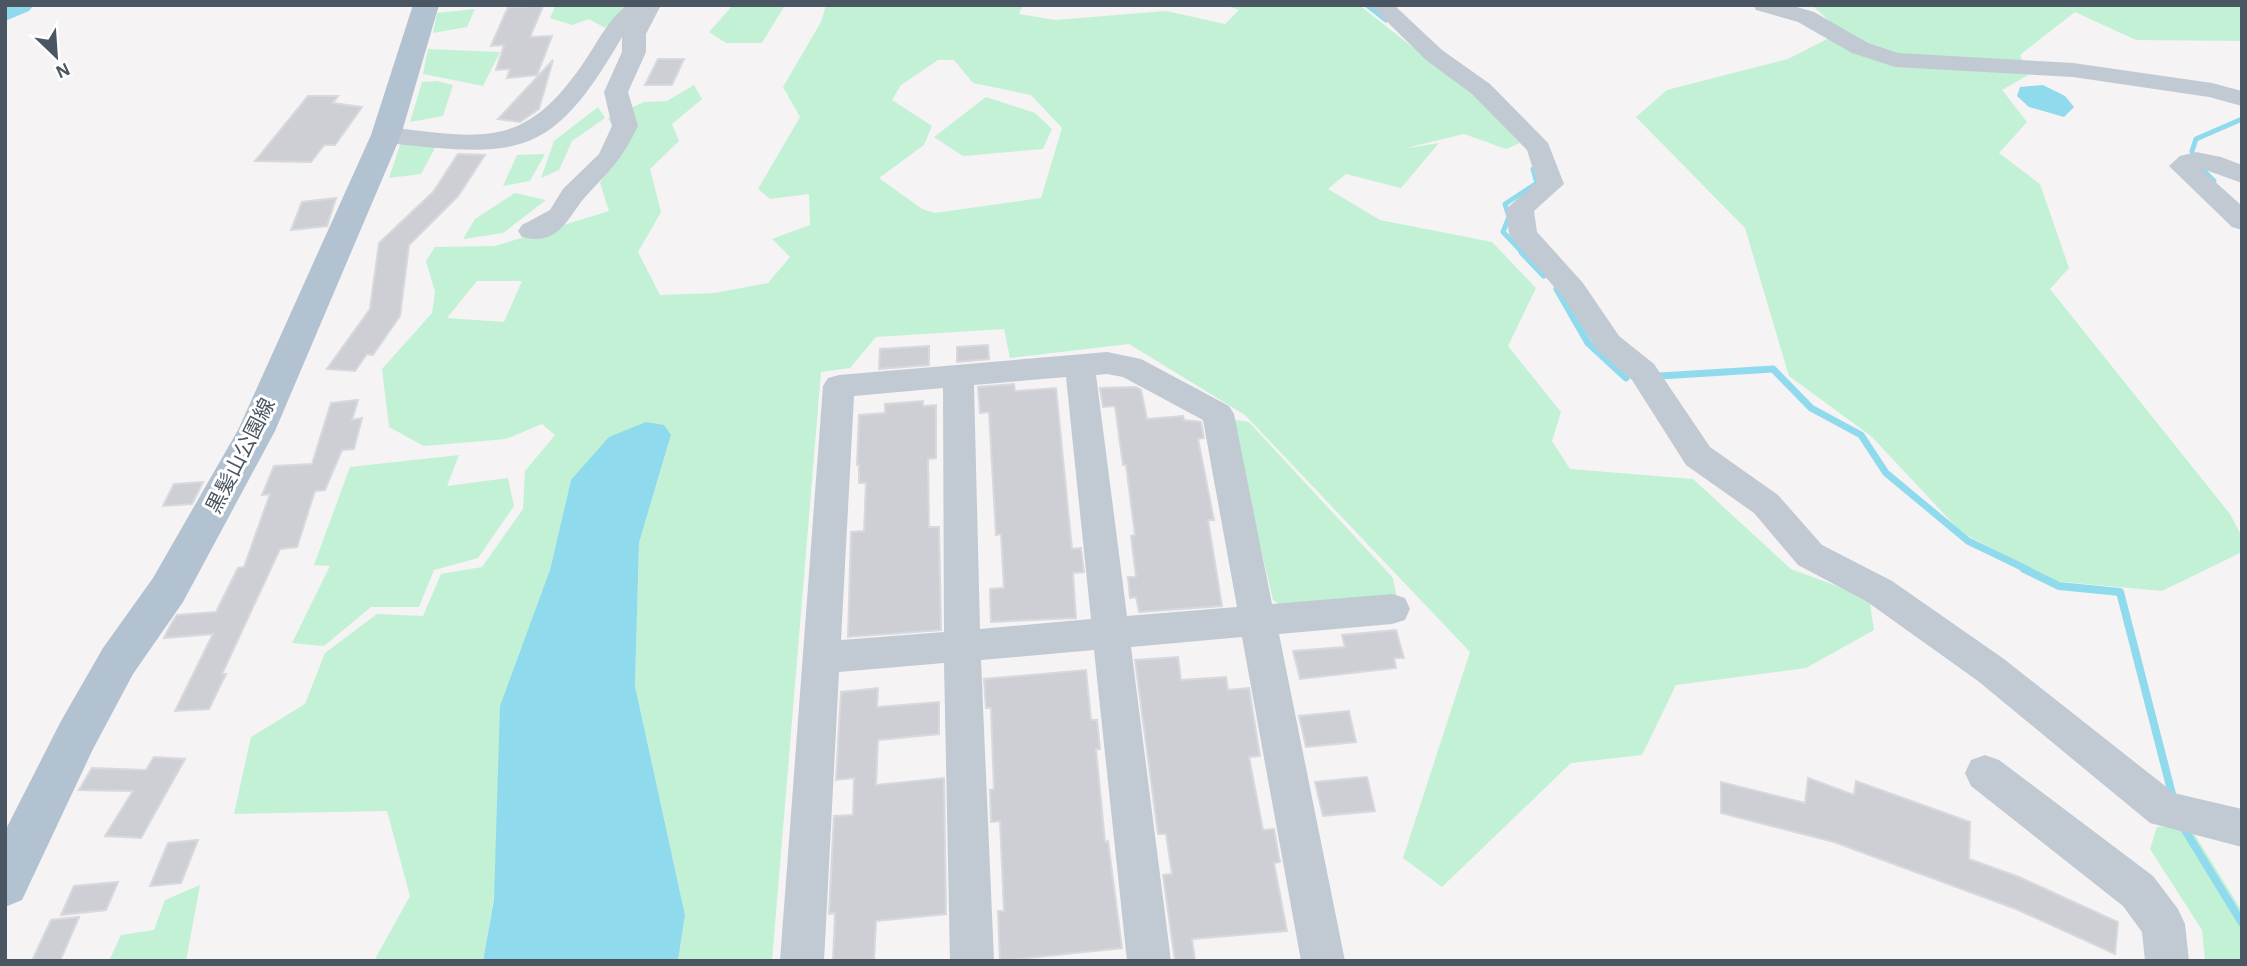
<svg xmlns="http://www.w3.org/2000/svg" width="2247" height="966" viewBox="0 0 2247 966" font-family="'Alegreya Sans','Noto Sans JP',sans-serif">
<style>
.green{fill:#c3f1d5;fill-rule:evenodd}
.water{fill:#90daee}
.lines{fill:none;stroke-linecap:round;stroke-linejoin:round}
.stream-far2{stroke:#90daee;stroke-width:5}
.stream-far1{stroke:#90daee;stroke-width:7}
.stream{stroke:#90daee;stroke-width:8}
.river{fill:#90daee;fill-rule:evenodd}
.building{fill:#cdcfd5;stroke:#d7d9de;stroke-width:2}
.minor{fill:#c1cad2;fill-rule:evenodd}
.major{fill:#b3c2d1;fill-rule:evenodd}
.labels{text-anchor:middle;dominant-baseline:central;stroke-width:6;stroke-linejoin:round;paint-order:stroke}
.street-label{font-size:21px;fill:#4a5661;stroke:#fff}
</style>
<rect width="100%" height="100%" fill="#f5f3f3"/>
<g class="green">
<polygon points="556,5 633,5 605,28 589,19 572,25 550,18"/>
<polygon points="733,5 785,5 762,43 726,43 709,32"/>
<path d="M 826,5 L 1023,5 L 1019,14 L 1055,20 L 1166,11 L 1225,24 L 1239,10 L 1225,5 L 1359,5 L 1476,97 L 1520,143 L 1506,149 L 1464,134 L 1402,149 L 1439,143 L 1401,188 L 1346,174 L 1328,189 L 1380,220 L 1492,242 L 1536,288 L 1508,346 L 1561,412 L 1552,441 L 1570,469 L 1693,479 L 1791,569 L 1869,598 L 1874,630 L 1806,668 L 1676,685 L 1642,755 L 1571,763 L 1442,887 L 1403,858 L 1470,652 L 1245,415 L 1129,344 L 1010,358 L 1004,329 L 876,337 L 850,368 L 821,372 L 772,961 L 678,961 L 685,915 L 635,686 L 639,543 L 671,436 L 571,480 L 550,570 L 483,961 L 374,961 L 410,896 L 387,811 L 234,814 L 251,737 L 305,704 L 325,653 L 377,614 L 423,616 L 441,574 L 482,567 L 523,509 L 525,471 L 555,435 L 542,424 L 506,439 L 424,446 L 389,427 L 382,369 L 432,313 L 435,292 L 426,261 L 435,247 L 495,246 L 609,211 L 600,183 L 622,143 L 608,118 L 644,102 L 667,101 L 694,85 L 702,99 L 672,124 L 679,141 L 650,169 L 661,212 L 638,252 L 660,295 L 715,293 L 768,283 L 790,257 L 772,239 L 810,225 L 809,194 L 770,199 L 758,189 L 800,117 L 783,87 L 821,22 ZM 938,60 L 954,60 L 973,83 L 1031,95 L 1062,128 L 1041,198 L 935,213 L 922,209 L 879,178 L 924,145 L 932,126 L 892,100 L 901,85 ZM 477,281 L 522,281 L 504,322 L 447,318 Z"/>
<polygon points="1812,5 2242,5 2242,41 2136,40 2075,12 2020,55 2030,74 2002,90 2027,122 1999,153 2040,184 2069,268 2050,289 2230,514 2242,537 2242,552 2162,591 2053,581 1961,532 1871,436 1789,376 1745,228 1636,117 1667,90 1788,59 1841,32"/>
<polygon points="475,9 467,27 433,33 437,13"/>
<polygon points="428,49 500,52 483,86 423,74"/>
<polygon points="437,81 453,85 443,116 410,122 422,82"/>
<polygon points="986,97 1035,113 1052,129 1043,149 963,156 934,137"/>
<polygon points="598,107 605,118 572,141 559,170 541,178 554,141"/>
<polygon points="401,142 436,146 421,174 389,178"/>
<polygon points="545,154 530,181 503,186 517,155"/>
<polygon points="515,193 546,200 503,233 463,239 475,219"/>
<polygon points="1230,419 1249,422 1393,578 1397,599 1284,607 1273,600"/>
<polygon points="459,455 447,486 508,478 514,506 478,558 434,570 419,607 371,607 324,646 292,643 330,566 314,565 350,467"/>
<polygon points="2157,827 2190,827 2242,911 2242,961 2205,961 2202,930 2150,849"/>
<polygon points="200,885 186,961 109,961 121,935 154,930 165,900"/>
</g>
<g class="water">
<polygon points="2043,85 2065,96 2074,107 2064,117 2029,107 2017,96 2020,87"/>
<polygon points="646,422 664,425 671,435 639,543 635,686 685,915 678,961 483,961 494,899 500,706 550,570 571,480 609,437"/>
</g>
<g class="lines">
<g class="stream-far2">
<polyline points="1367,5 1386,20"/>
<polyline points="2192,151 2196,139 2242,119"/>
<polyline points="2202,169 2214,181"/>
<polyline points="1524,254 1503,232 1509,217 1505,204 1537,183 1533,169"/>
</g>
<g class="stream-far1">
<polyline points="1522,252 1544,275"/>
<polyline points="1557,289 1588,343 1626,378"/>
<polyline points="1660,376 1773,369 1811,408 1861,435 1886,473 1968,541 2028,570"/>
</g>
<g class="stream">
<polyline points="2024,569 2059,586 2120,592 2172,794"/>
<polyline points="2185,830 2242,923"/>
</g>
<polygon class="river" points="5,5 34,5 29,11 5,21"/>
</g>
<g class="building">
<polygon points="543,6 530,37 552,36 537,75 507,78 510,69 496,70 504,45 491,46 508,7"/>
<polygon points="658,59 684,59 672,85 645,85"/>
<polygon points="553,60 539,109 520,122 498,119"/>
<polygon points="308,96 338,96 333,103 362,107 335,145 324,145 311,162 255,161"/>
<polygon points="458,154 485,155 458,196 409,245 400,316 373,355 367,354 355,371 327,369 370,309 379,243 433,192"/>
<polygon points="336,198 327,226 291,230 302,202"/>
<polygon points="988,345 989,359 957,362 957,347"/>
<polygon points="929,346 929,365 879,369 880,349"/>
<polygon points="1014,384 1015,391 1056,388 1072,549 1081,548 1084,572 1073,573 1076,618 991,622 990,589 1004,588 1001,534 996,535 989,412 980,413 978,387"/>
<polygon points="1136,387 1141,390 1147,419 1183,416 1184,420 1201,422 1204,438 1198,439 1214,520 1208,520 1222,606 1139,612 1136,597 1130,598 1128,577 1136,577 1131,536 1135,535 1126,465 1123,465 1115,406 1103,407 1100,388"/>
<polygon points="358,400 352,420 362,418 354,449 342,450 325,490 315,491 297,547 280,549 222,674 226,674 209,709 175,711 213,634 164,638 170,626 177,615 216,612 238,568 244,567 270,494 262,495 274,466 312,464 331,403"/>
<polygon points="923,401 923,406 936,405 936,458 928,459 929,527 939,527 941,630 848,637 851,532 864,531 866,483 859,483 859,465 857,465 859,415 885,413 885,404"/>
<polygon points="203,482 192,504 163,506 174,484"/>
<polygon points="1396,630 1404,658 1394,658 1396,668 1300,679 1293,651 1345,647 1342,635"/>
<polygon points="1178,657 1181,680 1226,677 1228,690 1249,688 1260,756 1249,757 1263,830 1274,829 1280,862 1274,863 1287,931 1192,939 1195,961 1175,961 1163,875 1172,874 1166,834 1158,834 1135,660"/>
<polygon points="1086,670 1091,720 1097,720 1100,749 1096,749 1105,842 1108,841 1122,948 1000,961 998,911 1004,911 1000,821 991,822 990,790 994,789 991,708 986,708 984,679"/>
<polygon points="878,688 877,707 939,702 939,734 878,740 876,785 944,778 946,914 876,921 874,961 833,961 835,913 829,914 834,816 853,815 854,778 836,780 841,692"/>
<polygon points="1349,711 1356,742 1306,747 1299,716"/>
<polygon points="154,757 185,759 141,838 105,836 133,791 79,790 92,768 146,770"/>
<polygon points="1367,777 1375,811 1323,816 1315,782"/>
<polygon points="1808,778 1854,795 1856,781 1970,822 1969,859 2019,877 2118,922 2115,954 2016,909 1834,842 1721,813 1721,782 1805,803"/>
<polygon points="198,840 181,883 150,886 168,843"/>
<polygon points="118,882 106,910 61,915 74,886"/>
<polygon points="79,917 60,961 32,961 51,920"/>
</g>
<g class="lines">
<g class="minor">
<path d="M 627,5 L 661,5 L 646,34 L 646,52 L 628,92 L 638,126 C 621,161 611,169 586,196 C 568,216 560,247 522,237 L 518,231 L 522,225 L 550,210 L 563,189 L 599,154 L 612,126 L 604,92 L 622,52 L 622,37 C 551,160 520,157 386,143 L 377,140 L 373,135 L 377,130 L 386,127 C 480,137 522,152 582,65 C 597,44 606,22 627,5 Z"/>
<polygon points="1370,5 1394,5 1442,50 1490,84 1548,143 1564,184 1534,211 1537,232 1583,283 1619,336 1654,364 1710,447 1778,495 1822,545 1892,581 2004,659 2174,793 2242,809 2242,847 2150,823 1978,681 1866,601 1798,565 1754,513 1686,465 1632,380 1597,350 1563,297 1513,240 1509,234 1506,209 1537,182 1527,150 1472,94 1426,60"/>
<polygon points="1753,5 1790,5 1814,12 1868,43 1898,53 2073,63 2212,83 2242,91 2242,106 2209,97 2073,77 1895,67 1852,53 1798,22 1756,10"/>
<polygon points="2196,152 2221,157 2242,165 2242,183 2200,168 2242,206 2242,230 2232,227 2169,166 2180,156"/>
<path d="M 1107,352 L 1141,359 L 1229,406 L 1234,414 L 1272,604 L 1392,594 L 1405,598 L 1410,609 L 1405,620 L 1392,624 L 1279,634 L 1345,961 L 1301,961 L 1242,637 L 1131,647 L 1171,961 L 1127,961 L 1094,650 L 981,660 L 994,961 L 950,961 L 944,663 L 839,672 L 824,961 L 780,961 L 823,386 L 828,378 L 839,375 ZM 1107,374 L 1123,377 L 1203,420 L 1237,607 L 1127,616 L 1096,375 ZM 1066,377 L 1091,619 L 980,629 L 974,385 ZM 943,388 L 944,632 L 841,640 L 854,396 Z"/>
<polygon points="1985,755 1999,760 2153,876 2178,909 2185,924 2189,961 2145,961 2142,932 2123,906 1971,786 1965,773 1971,760"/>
</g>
<polygon class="major" points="413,5 439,5 401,135 275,431 183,602 133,674 93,749 22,900 5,907 5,831 61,721 103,648 153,578 238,430 371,135"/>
</g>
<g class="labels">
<g class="street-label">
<text transform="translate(241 456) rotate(-63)">黒髪山公園線</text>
</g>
</g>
<rect width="2247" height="966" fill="none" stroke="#4a5661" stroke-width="14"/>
<g transform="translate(56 56) rotate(155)" stroke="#ffffff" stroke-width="5" paint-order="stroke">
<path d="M0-5L12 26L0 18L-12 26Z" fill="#4a5661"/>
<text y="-10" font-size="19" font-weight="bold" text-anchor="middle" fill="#4a5661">N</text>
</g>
</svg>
